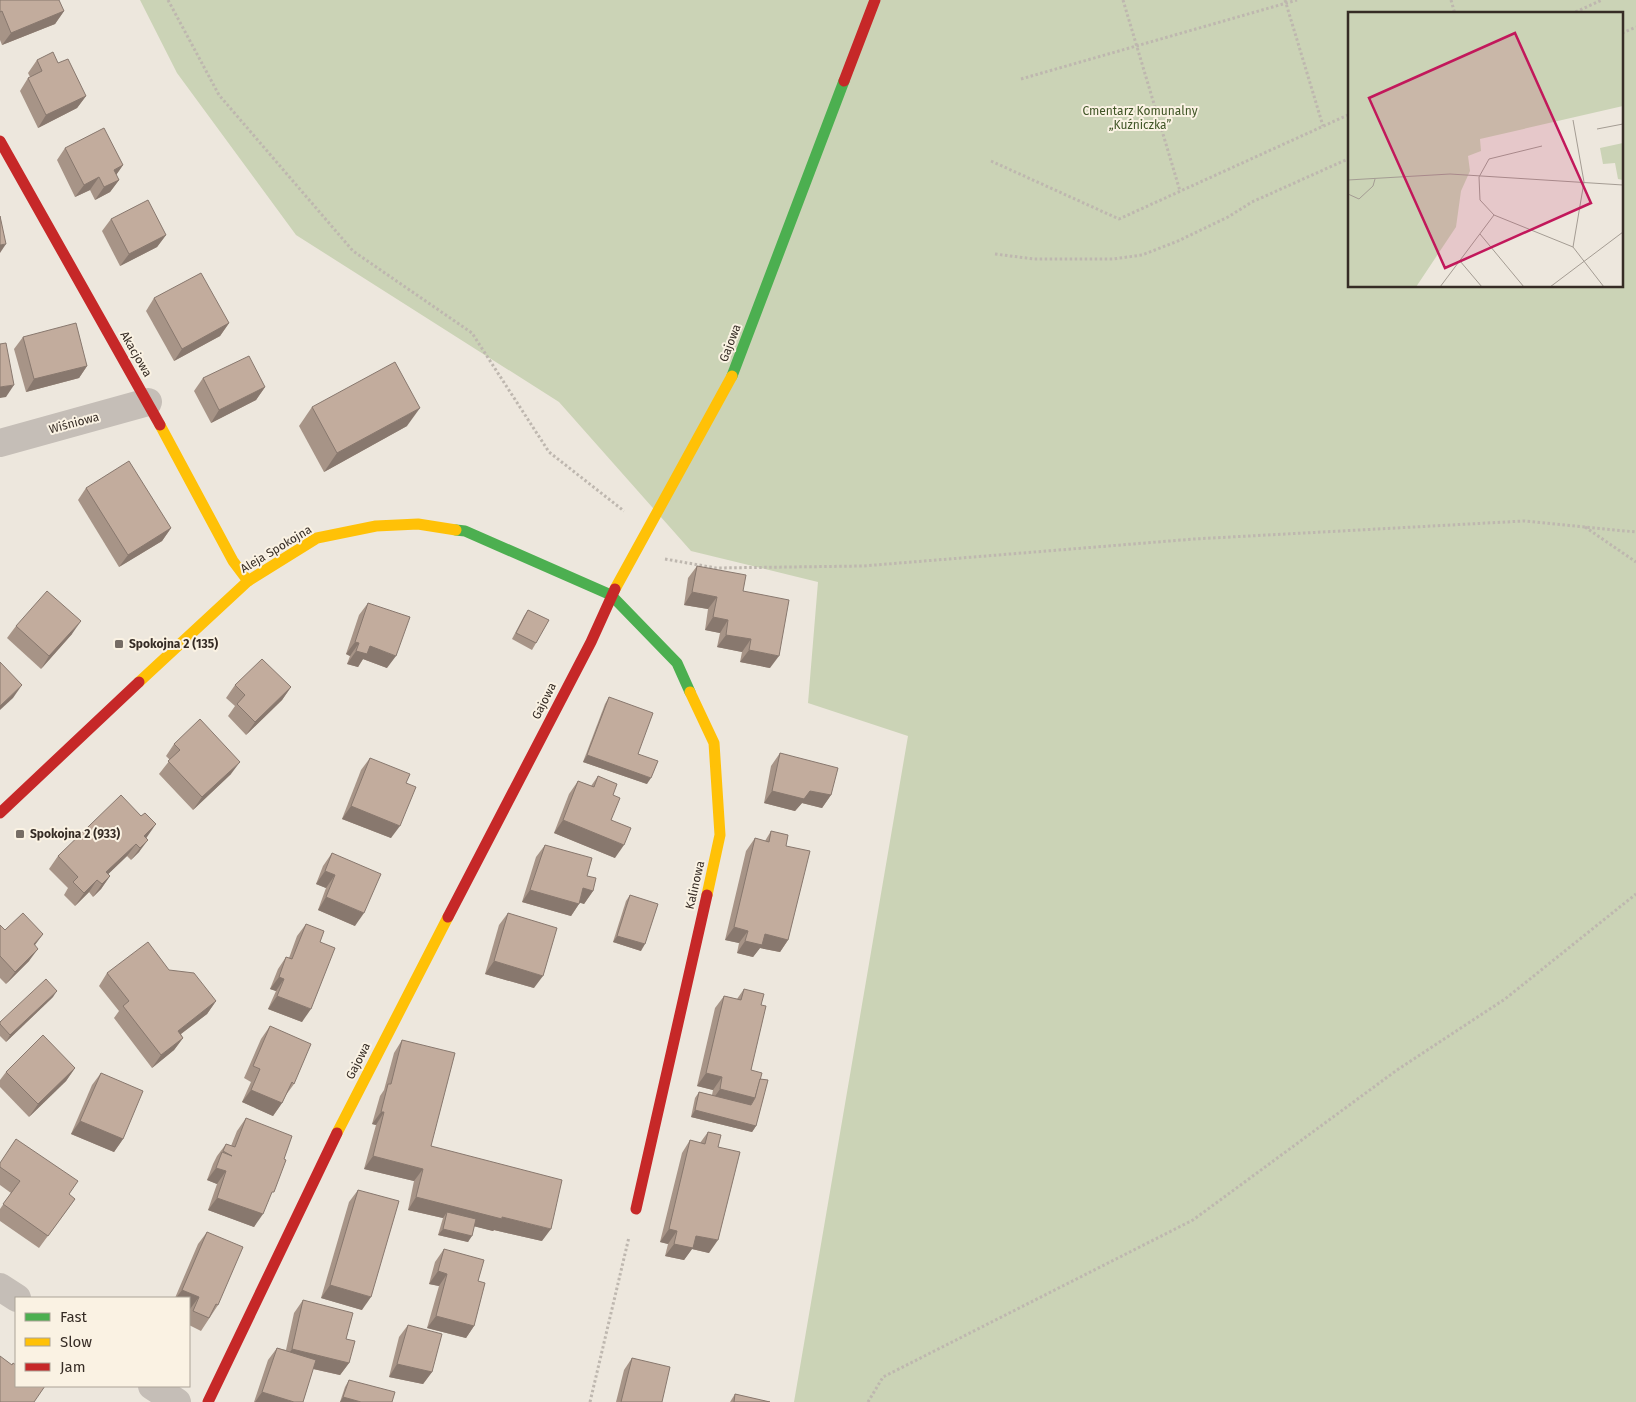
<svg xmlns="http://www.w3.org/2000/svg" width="1636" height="1402" viewBox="0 0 1636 1402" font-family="'Fira Sans',sans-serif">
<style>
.green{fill:#cbd3b6;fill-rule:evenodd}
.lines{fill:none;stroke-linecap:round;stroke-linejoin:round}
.path{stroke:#beb7af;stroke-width:3;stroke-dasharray:2.5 2.5;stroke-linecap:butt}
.street{stroke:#c5beb7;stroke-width:28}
.fast{stroke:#4caf50;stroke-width:11}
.slow{stroke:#ffc107;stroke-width:11}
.jam{stroke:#c62828;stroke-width:11}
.wall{fill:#a79487}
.shaded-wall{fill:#88786e}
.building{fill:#c2ac9d;stroke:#88786e}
.poi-dot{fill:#766d65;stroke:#faf2e3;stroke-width:2}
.labels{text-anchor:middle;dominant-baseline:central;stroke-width:4;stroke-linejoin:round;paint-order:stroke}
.park-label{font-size:12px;fill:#415627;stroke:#faf2e3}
.street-label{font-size:12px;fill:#362c25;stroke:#faf2e3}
.poi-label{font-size:12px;font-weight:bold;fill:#362c25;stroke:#faf2e3;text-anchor:start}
.inset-road{fill:none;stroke:#a49c93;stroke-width:1}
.view{fill:#c2185b;fill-opacity:0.15;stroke:#c2185b;stroke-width:2.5}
.inset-edge{fill:none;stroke:#362c25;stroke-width:2.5}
</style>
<rect width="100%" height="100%" fill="#ede7dd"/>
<path class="green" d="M 140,0 L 1636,0 L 1636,1402 L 794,1402 L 908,736 L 808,703 L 818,582 L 691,551 L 559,402 L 296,235 L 177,73 ZM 1350,14 L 1622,14 L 1622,286 L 1350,286 Z"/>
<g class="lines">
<g class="path">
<polyline points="168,0 219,95 353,251 472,333 549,452 624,511"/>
<polyline points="1123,0 1180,191"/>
<polyline points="1285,0 1323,126"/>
<polyline points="1451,0 1455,14"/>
<polyline points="1571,14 1602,0"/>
<polyline points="1622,33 1636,27"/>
<polyline points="1021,79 1297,0"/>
<polyline points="991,161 1119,219 1350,114"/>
<polyline points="995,254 1034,259 1113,259 1142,255 1178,241 1228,217 1252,202 1350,158"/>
<polyline points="1585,527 1636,562"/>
<polyline points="665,559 716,568 863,566 1194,539 1524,521 1636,532"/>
<polyline points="590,1402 629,1237"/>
<polyline points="868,1402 883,1377 1193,1220 1397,1070 1505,999 1636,894"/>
</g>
<g class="street">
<polyline points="0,443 148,402"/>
<polyline points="0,1287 17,1298"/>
<polyline points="152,1386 177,1402"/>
</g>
<g class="fast">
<polyline points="732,376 844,81"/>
<polyline points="456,530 465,531 611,595 677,663 690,692"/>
</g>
<g class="slow">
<polyline points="160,425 233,561 248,581"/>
<polyline points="615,589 732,376"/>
<polyline points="139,682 248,581 317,538 376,526 418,524 456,530"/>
<polyline points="690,692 714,743 720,835 707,895"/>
<polyline points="337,1133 448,917"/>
</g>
<g class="jam">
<polyline points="844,81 875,0"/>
<polyline points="0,141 160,425"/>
<polyline points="0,813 139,682"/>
<polyline points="448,917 591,642 615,589"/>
<polyline points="636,1209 707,895"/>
<polyline points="208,1402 337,1133"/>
</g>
</g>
<g class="wall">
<polygon points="0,0 64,11 55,24 2,45 0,40"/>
<polygon points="37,60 58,63 86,96 77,108 38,128 20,91 28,78 30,77 28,73"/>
<polygon points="65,148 123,165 116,175 119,180 110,192 95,200 90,190 75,197 57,160"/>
<polygon points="111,219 166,235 157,247 120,266 102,231"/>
<polygon points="154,298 229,323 220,336 174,361 146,311"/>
<polygon points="23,337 87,366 79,378 26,392 14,349"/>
<polygon points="203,378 265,387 256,400 211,423 194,391"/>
<polygon points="312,407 407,426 324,472 299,426"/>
<polygon points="86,488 171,528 162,541 119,567 78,500"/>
<polygon points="697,566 743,591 770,668 740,662 742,652 717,647 720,633 705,630 708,609 684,605 688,578"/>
<polygon points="368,603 387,668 363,659 358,667 347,664 350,656 346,654 359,615"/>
<polygon points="528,610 536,643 532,650 512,639 524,616"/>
<polygon points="16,626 72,634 41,669 7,638"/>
<polygon points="235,685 291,687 282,700 246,735 228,716 235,706 226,698"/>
<polygon points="609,697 638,754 647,784 583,762 605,704"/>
<polygon points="174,744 231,774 193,810 159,774 170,760 166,756"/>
<polygon points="780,753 831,795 822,808 802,803 795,811 764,803 771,766"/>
<polygon points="370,758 406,783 391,838 342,819 361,770"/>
<polygon points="598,776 613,795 611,820 615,858 554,833 569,794 578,781 591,786"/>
<polygon points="771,831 786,846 788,940 780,952 760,948 753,957 737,953 739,943 725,940 746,851 755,838 765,841"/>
<polygon points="147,837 139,852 131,860 127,856 108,874 110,876 101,889 93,897 89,892 75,906 64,895 68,888 49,869 58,856"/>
<polygon points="545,845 587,876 593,891 584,904 580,902 571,916 522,902 536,857"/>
<polygon points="332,853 355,926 318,910 326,888 316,884 323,866"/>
<polygon points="630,895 641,951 613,942 626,901"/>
<polygon points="508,913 534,988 485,974 499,925"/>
<polygon points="306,924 320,942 302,1022 268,1009 276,991 270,989 278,969 286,957 289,958 297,936"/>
<polygon points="0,925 5,930 43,934 35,945 29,961 6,984 0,978"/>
<polygon points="169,970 216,1001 207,1014 181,1034 183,1038 174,1050 152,1068 114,1018 119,1011 99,986 107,973"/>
<polygon points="744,989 761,1005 751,1070 760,1079 756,1126 752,1132 691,1117 695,1098 699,1092 712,1095 713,1090 697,1086 715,1008 724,996 737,999"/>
<polygon points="53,997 6,1042 0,1036 0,1022"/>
<polygon points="270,1026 294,1084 286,1095 282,1103 273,1116 242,1102 251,1082 244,1078 261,1039"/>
<polygon points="402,1040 431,1146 542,1241 494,1230 493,1231 474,1226 468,1242 438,1235 443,1218 408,1210 414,1181 364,1169 376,1125 372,1124 380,1096 384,1090 394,1053"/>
<polygon points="75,1068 66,1081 29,1117 0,1087 0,1080 6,1072"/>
<polygon points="101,1073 123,1139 114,1152 71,1134 92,1085"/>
<polygon points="246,1118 268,1200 254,1227 208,1210 217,1184 207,1180 213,1164 217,1156 226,1144 231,1146 237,1131"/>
<polygon points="708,1132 718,1147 709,1253 692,1249 684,1260 665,1256 668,1244 660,1242 682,1153 690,1140 700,1143"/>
<polygon points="0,1163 69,1195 75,1199 39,1248 0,1221 0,1209 11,1193 0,1185"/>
<polygon points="358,1190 362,1310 321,1298 349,1202"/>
<polygon points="207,1232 218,1305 201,1331 189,1325 189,1312 190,1309 189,1309 189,1298 175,1298 198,1244"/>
<polygon points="444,1249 478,1281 474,1326 466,1338 427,1328 439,1286 429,1284 435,1262"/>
<polygon points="303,1300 346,1339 349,1363 340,1375 313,1369 303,1402 254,1402 268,1360 277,1348 286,1350 294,1313"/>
<polygon points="408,1325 432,1372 423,1384 389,1377 399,1337"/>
<polygon points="632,1358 662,1402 616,1402 624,1370"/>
<polygon points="349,1380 392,1402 340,1402 345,1387"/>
<polygon points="735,1394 770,1402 730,1402"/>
</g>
<g class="shaded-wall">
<polygon points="64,11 55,24 2,45 11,33"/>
<polygon points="86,96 77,108 38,128 46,115"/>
<polygon points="123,165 114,178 114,170"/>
<polygon points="99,177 90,190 75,197 84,185"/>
<polygon points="119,180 110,192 95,200 104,187"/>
<polygon points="166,235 157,247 120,266 129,254"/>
<polygon points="6,244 0,253 0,245"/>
<polygon points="229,323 220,336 174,361 182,349"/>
<polygon points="87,366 79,378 26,392 34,379"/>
<polygon points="14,385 6,397 0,398 0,387"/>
<polygon points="265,387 256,400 211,423 219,410"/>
<polygon points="420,408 407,426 324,472 337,453"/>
<polygon points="171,528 162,541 119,567 128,555"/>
<polygon points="692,592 717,597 708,609 684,605"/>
<polygon points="713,617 728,620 720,633 705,630"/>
<polygon points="81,621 72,634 41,669 49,656"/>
<polygon points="726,635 751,639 742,652 717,647"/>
<polygon points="355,642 359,643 350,656 346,654"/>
<polygon points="370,646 396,656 387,668 363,659 358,667 347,664 356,651"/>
<polygon points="749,650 779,656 770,668 740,662"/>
<polygon points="22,685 13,698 0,710 0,706"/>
<polygon points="291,687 282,700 246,735 255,722"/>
<polygon points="587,755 651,778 647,784 583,762"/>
<polygon points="240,762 231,774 193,810 202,797"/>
<polygon points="772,791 810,791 831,795 822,808 802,803 795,811 764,803"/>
<polygon points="351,806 400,826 391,838 342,819"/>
<polygon points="563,820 624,845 615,858 554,833"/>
<polygon points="156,824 147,837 138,846 144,836"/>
<polygon points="148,840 139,852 131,860 140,848"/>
<polygon points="136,844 127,856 100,882 106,872"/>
<polygon points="325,871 335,875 326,888 316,884"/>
<polygon points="110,876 101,889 93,897 102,884"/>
<polygon points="97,880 89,892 75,906 84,893"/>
<polygon points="583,888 593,891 584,904 574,901"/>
<polygon points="530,890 579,904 571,916 522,902"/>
<polygon points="326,897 364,913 355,926 318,910"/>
<polygon points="734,927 748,931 739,943 725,940"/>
<polygon points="43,934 34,946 34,944"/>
<polygon points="765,934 788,940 780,952 760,948 753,957 737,953 745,941"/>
<polygon points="617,936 645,944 641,951 613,942"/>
<polygon points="38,949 29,961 6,984 15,972"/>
<polygon points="494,961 543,976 534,988 485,974"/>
<polygon points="279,977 284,979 276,991 270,989"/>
<polygon points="57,991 53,997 6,1042 10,1035"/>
<polygon points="277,996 311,1009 302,1022 268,1009"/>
<polygon points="216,1001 207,1014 169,1043 178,1031"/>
<polygon points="183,1038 174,1050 152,1068 161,1055"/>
<polygon points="75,1068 66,1081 29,1117 38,1104"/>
<polygon points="706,1073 722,1077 713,1090 697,1086"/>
<polygon points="720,1089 755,1098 747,1111 711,1102"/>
<polygon points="251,1090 282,1103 273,1116 242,1102"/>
<polygon points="695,1110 756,1126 752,1132 691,1117"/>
<polygon points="381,1112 384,1112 376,1125 372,1124"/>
<polygon points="80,1121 123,1139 114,1152 71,1134"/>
<polygon points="373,1156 423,1169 414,1181 364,1169"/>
<polygon points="216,1168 226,1171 217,1184 207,1180"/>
<polygon points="416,1197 502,1217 551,1229 542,1241 494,1230 493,1231 445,1219 447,1212 443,1218 408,1210"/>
<polygon points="217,1198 263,1214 254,1227 208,1210"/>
<polygon points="443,1229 472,1236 468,1242 438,1235"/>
<polygon points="669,1229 677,1231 668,1244 660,1242"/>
<polygon points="696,1236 718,1240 709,1253 692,1249 684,1260 665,1256 674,1244"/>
<polygon points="438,1271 447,1274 439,1286 429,1284"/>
<polygon points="330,1285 371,1297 362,1310 321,1298"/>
<polygon points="182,1290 199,1297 190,1309 189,1309 189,1298 176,1298"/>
<polygon points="436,1316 474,1326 466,1338 427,1328"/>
<polygon points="292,1349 349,1363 340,1375 283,1362"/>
<polygon points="397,1364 432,1372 423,1384 389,1377"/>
<polygon points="262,1392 294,1402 255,1402"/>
<polygon points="343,1397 361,1402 340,1402"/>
</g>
<g class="building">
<polygon points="0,0 59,0 64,11 11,33 2,11 0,12"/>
<polygon points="53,52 58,63 68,59 86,96 46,115 28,78 42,71 37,60"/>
<polygon points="104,128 123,165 114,170 119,180 104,187 99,177 84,185 65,148"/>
<polygon points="148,200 166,235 129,254 111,219"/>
<polygon points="0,216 6,244 0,245"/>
<polygon points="201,273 229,323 182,349 154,298"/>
<polygon points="76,323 87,366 34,379 23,337"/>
<polygon points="6,343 14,385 0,387 0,344"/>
<polygon points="249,356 265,387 219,410 203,378"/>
<polygon points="395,362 420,408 337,453 312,407"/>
<polygon points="129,461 171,528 128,555 86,488"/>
<polygon points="697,566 746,575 743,591 789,600 779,656 749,650 751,639 726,635 728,620 713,617 717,597 692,592"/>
<polygon points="47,591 81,621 49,656 16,626"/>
<polygon points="368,603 410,617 396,656 370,646 367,654 356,651 359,643 355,642"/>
<polygon points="528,610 549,620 536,643 516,633"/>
<polygon points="262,659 291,687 255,722 237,704 245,695 235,685"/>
<polygon points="0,662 22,685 0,706"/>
<polygon points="609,697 653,713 638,754 658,761 651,778 587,755"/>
<polygon points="200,719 240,762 202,797 168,761 180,750 174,744"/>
<polygon points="780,753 838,768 831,795 810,791 804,799 772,791"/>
<polygon points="370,758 410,774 406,783 416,787 400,826 351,806"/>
<polygon points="598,776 617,784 613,795 620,798 611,820 631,828 624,845 563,820 578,781 594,787"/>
<polygon points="121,795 141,816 145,813 156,824 144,836 148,840 140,848 136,844 106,872 110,876 102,884 97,880 84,893 73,882 78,877 58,856"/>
<polygon points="771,831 788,835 786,846 810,851 788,940 765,934 762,945 745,941 748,931 734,927 755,838 769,842"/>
<polygon points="545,845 592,858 587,876 596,878 593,891 583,888 579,904 530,890"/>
<polygon points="332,853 381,874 364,913 326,897 335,875 325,871"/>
<polygon points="630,895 658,904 645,944 617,936"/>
<polygon points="23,913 43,934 34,944 38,949 15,972 0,956 0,925 5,930"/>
<polygon points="508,913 557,928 543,976 494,961"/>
<polygon points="306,924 324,931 320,942 335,948 311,1009 277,996 284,979 279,977 286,957 292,959"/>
<polygon points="148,942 169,970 194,973 216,1001 178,1031 183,1038 161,1055 123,1006 129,1001 107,973"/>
<polygon points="46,979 57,991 10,1035 0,1024 0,1022"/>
<polygon points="744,989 764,994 761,1005 766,1006 751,1070 762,1073 755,1098 720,1089 722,1077 706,1073 724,996 741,1000"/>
<polygon points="270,1026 311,1044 294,1084 292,1082 282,1103 251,1090 260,1069 253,1066"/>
<polygon points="43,1035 75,1068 38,1104 6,1072"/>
<polygon points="402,1040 455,1053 431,1146 562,1180 551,1229 502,1217 502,1219 416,1197 423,1169 373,1156 384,1112 381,1112 388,1084 391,1084"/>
<polygon points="101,1073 143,1091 123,1139 80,1121"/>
<polygon points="760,1079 768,1080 756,1126 695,1110 699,1092 751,1105 755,1098"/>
<polygon points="246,1118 292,1136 284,1159 286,1160 274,1192 272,1192 263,1214 217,1198 226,1171 216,1168 222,1152 232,1156 223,1151 226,1144 235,1147"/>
<polygon points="708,1132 721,1135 718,1147 740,1152 718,1240 696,1236 693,1248 674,1244 677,1231 669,1229 690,1140 705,1144"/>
<polygon points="16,1139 78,1181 69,1194 75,1199 48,1236 3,1204 20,1181 0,1167 0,1163"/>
<polygon points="358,1190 399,1201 371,1297 330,1285"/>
<polygon points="447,1212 476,1219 472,1236 443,1229"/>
<polygon points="207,1232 243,1247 218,1305 216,1304 209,1318 193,1311 199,1297 182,1290"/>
<polygon points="444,1249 484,1260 478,1281 485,1283 474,1326 436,1316 447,1274 438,1271"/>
<polygon points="303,1300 353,1313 346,1339 355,1341 349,1363 292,1349"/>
<polygon points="408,1325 442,1334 432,1372 397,1364"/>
<polygon points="277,1348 316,1360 303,1402 294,1402 262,1392"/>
<polygon points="0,1356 12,1365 13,1363 16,1365 16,1386 45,1386 34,1402 0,1402"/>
<polygon points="632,1358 670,1367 662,1402 621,1402"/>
<polygon points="349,1380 395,1392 392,1402 361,1402 343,1397"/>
<polygon points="735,1394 770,1402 734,1402"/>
</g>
<g class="poi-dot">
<rect x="114" y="639" width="10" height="10" rx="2.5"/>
<rect x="15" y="829" width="10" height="10" rx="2.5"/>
</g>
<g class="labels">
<g class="park-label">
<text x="1140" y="111">Cmentarz Komunalny<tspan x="1140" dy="14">„Kuźniczka”</tspan></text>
</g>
<g class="street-label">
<text transform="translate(730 343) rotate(-69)">Gajowa</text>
<text transform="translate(136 354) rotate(60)">Akacjowa</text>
<text transform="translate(74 423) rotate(-15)">Wiśniowa</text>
<text transform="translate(276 549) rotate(-31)">Aleja Spokojna</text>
<text transform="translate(544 701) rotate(-63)">Gajowa</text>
<text transform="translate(695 885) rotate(-77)">Kalinowa</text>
<text transform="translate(358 1061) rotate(-63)">Gajowa</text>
</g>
<g class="poi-label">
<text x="129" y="644">Spokojna 2 (135)</text>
<text x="30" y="834">Spokojna 2 (933)</text>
</g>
</g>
<g transform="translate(1348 12)">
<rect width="275" height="275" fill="#ede7dd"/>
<path d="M 0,0 L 275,0 L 275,94 L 132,127 L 133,139 L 120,144 L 122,159 L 113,179 L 108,215 L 68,275 L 0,275 ZM 275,131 L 275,168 L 270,167 L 267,151 L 255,152 L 252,136 Z" fill="#cbd3b6"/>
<path class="inset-road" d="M 225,108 L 236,170 L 225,235M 249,117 L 275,112M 194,134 L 141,147 L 131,165 L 132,188 L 146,203 L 225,235 L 256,275M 0,168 L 102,162 L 275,173M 0,182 L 11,187 L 25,174 L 27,167M 132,222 L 176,275M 112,249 L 134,275M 92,275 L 146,203M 202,275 L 275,220"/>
<path class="view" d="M 167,21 L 243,191 L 97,256 L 21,86 Z"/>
<rect width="275" height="275" class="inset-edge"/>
</g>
<rect x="15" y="1297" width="175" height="90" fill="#faf2e3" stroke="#aca397"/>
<rect x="25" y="1313" width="25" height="8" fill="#4caf50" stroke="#aca397"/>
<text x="60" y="1322" font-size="15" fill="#362c25">Fast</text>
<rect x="25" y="1338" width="25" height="8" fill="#ffc107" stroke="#aca397"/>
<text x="60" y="1347" font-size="15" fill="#362c25">Slow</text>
<rect x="25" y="1363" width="25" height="8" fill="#c62828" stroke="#aca397"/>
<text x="60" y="1372" font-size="15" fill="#362c25">Jam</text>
</svg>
